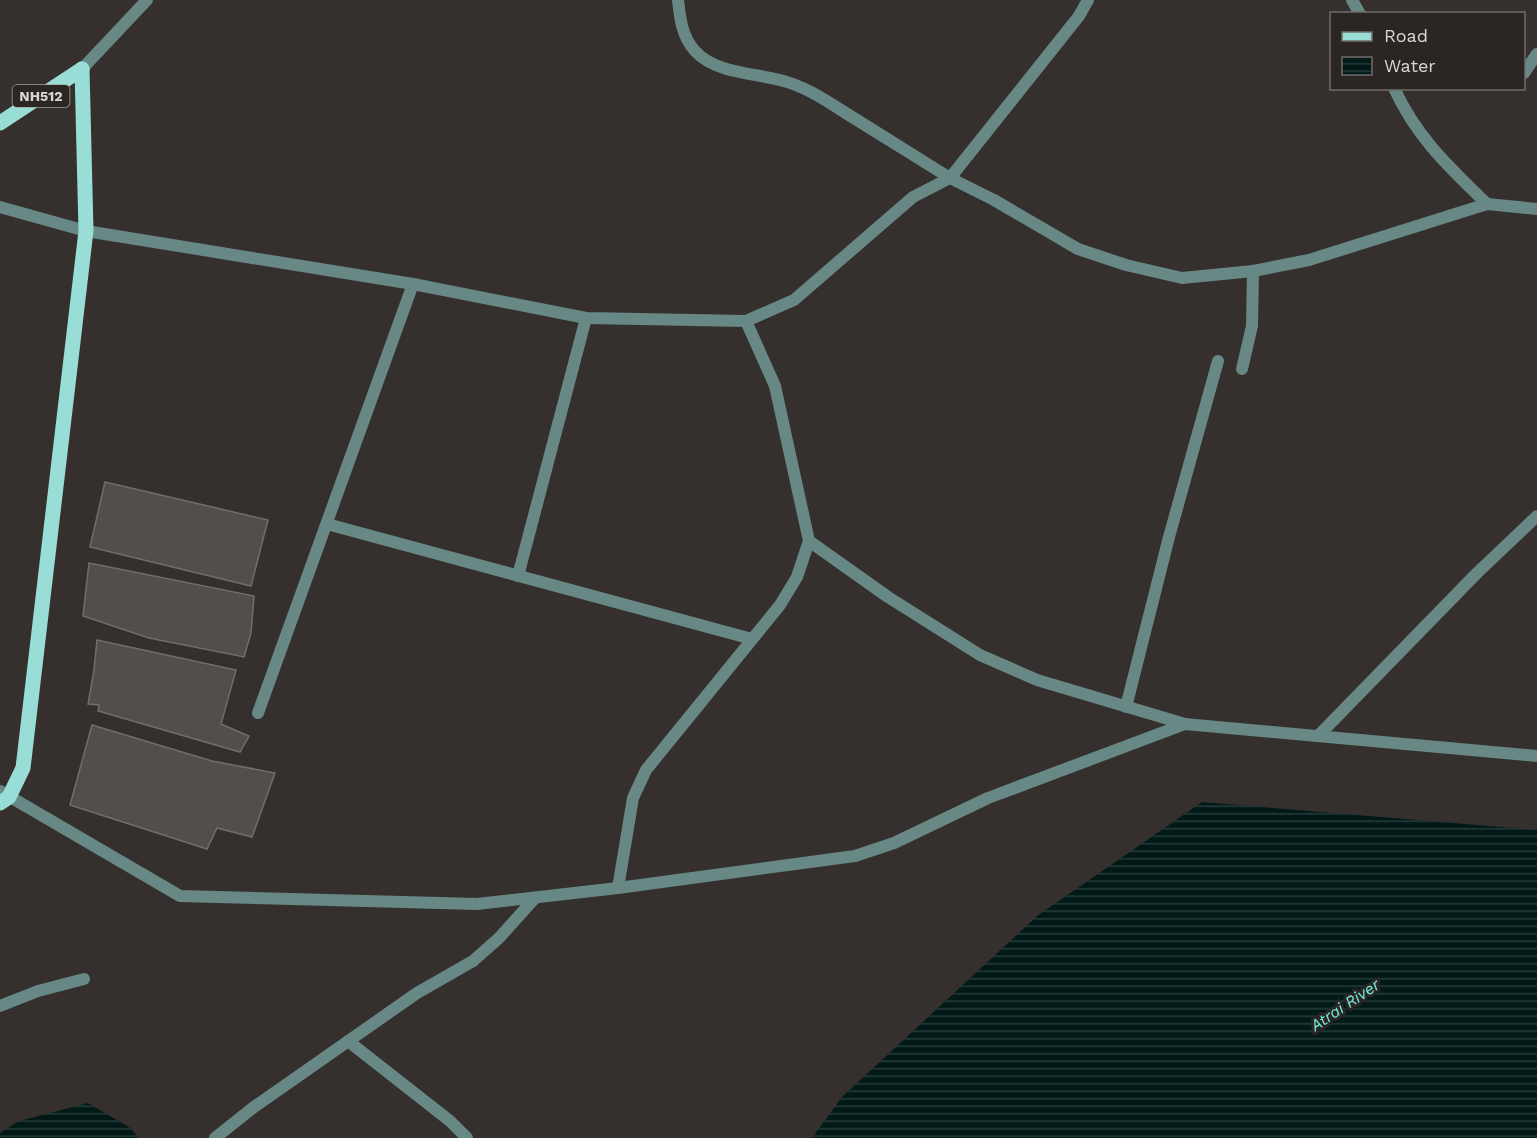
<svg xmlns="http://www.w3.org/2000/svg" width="1537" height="1138" viewBox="0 0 1537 1138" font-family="'Work Sans',sans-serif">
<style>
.water{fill:url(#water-rules)}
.building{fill:#534e4b;stroke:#736d6a;stroke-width:1.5}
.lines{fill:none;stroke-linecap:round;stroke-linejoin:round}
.minor{stroke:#678884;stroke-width:12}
.tertiary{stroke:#678884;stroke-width:12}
.primary{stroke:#99ded6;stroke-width:15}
.labels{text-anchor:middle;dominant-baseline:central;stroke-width:6;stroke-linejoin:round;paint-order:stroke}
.shield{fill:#2b2624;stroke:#a5a19f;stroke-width:1.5}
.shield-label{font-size:14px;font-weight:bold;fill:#d9d6d4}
.water-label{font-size:16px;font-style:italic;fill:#71eee2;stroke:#2b2624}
</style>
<defs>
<pattern id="water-rules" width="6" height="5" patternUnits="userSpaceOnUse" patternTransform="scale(1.5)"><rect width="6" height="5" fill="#011a18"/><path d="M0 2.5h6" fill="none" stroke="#253b39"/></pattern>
</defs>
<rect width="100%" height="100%" fill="#35302e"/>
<g class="water">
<polygon points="1202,802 1537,830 1537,1138 812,1138 842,1097 1037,916"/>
<polygon points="88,1103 132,1129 138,1138 0,1138 0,1133 19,1121"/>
</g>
<g class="building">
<polygon points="105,482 268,520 251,586 90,547"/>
<polygon points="89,563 254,596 251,633 244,657 149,638 83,616"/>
<polygon points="97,640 236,670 221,724 249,736 240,752 98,711 99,705 88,704 94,670"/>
<polygon points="92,725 212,761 275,773 252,837 217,828 207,849 70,805"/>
</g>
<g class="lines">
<g class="minor">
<path d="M 678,0 C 680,18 682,37 695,51 C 715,73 753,73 780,80 C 809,87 832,105 857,120 C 888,139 919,159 950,178 L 1079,16 L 1088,0"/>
<polyline points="1352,0 1360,14"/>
<polyline points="1524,73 1537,54"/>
<path d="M 1394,88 C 1417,138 1449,167 1487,204"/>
<polyline points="0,207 86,231 413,284 586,318 746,321 794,300 913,197 950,178 994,200 1078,249 1126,265 1182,278 1253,271 1309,260 1487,204 1537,209"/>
<polyline points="1242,369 1252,326 1253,271"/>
<polyline points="327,524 752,639"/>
<polyline points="809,541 888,597 980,655 1037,680 1185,724"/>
<polyline points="518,576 586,318"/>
<polyline points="1126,707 1169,537 1218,361"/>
<polyline points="258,713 413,284"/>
<polyline points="1319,735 1477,573 1537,516"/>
<polyline points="0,791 180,896 477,904 618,888 855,856 894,843 988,798 1185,724 1537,756"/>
<polyline points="618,888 633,798 646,770 780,605 797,577 809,541 775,386 746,321"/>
<polyline points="0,1006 38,991 84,979"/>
<polyline points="348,1041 450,1121 467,1138"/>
<polyline points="215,1138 254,1107 417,993 473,961 499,938 535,898"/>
</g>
<polyline class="tertiary" points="82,69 147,0"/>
<g class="primary">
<polyline points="0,123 82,69"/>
<polyline points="0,803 9,797 23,768 86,231 82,69"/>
</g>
</g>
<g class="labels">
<rect class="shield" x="12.5" y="85" width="57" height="22" rx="4.5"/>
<g class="shield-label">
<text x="41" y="96">NH512</text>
</g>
<g class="water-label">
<text transform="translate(1345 1005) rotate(-34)">Atrai River</text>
</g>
</g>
<rect x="1330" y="12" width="195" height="78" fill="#2b2624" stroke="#716c6a" stroke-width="1.5"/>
<rect x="1342" y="32" width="30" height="9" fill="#99ded6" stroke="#716c6a" stroke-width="1.5"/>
<text x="1384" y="42" font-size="18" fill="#d9d6d4">Road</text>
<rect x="1342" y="57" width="30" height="18" fill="url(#water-rules)" stroke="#716c6a" stroke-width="1.5"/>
<text x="1384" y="72" font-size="18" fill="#d9d6d4">Water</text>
</svg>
